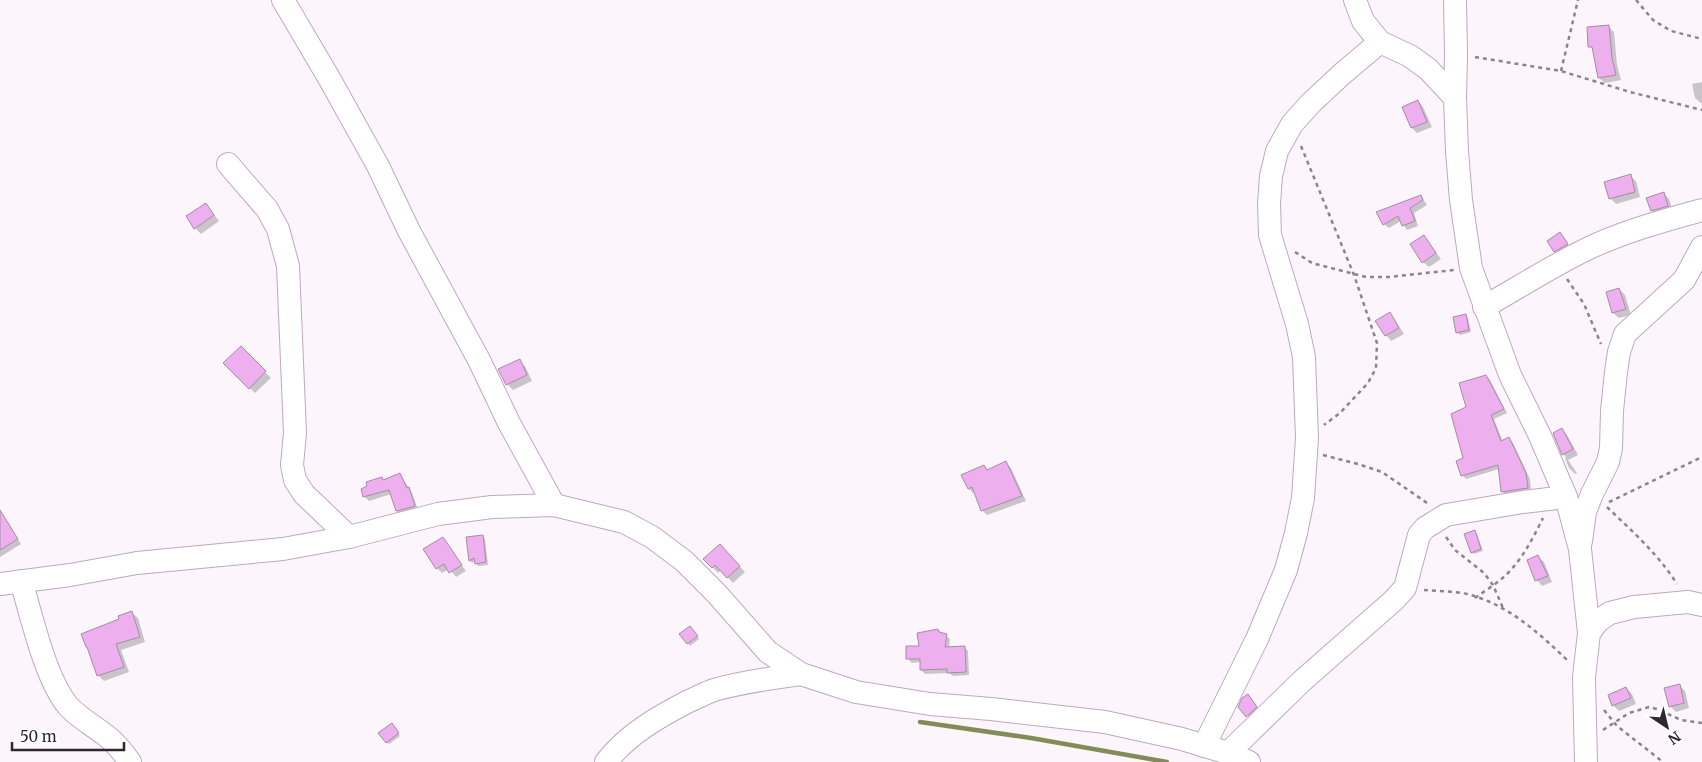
<svg xmlns="http://www.w3.org/2000/svg" width="1702" height="762" viewBox="0 0 1702 762" font-family="Merriweather,serif">
<style>
.shadow{fill:#0003}
.lines{fill:none;stroke-linecap:round;stroke-linejoin:round}
.stream{stroke:#838c56;stroke-width:4.5}
.building{fill:#edafed;stroke:#a58ca5}
.minor-casing{stroke:#c1a7c0;stroke-width:24}
.path{stroke:#8c848c;stroke-width:2.5;stroke-dasharray:4 4;stroke-linecap:butt}
.minor{stroke:#fff;stroke-width:22}
</style>
<rect width="100%" height="100%" fill="#fcf6fc"/>
<g class="shadow">
<polygon points="1609,27 1614,32 1617,65 1621,80 1605,83 1599,78 1594,51 1590,46"/>
<polygon points="1702,82 1702,103 1701,103 1695,98 1692,84"/>
<polygon points="1418,101 1423,107 1432,127 1417,133 1412,128"/>
<polygon points="1630,176 1636,181 1640,197 1616,204 1610,198"/>
<polygon points="1663,193 1669,199 1673,211 1658,216 1652,210"/>
<polygon points="1421,196 1427,205 1414,213 1418,226 1407,230 1401,221 1389,228 1384,224"/>
<polygon points="206,204 219,221 201,234 195,228"/>
<polygon points="1560,234 1571,248 1558,255 1555,251"/>
<polygon points="1424,236 1441,259 1429,267 1423,262"/>
<polygon points="1619,289 1625,295 1631,315 1619,318 1613,313"/>
<polygon points="1390,314 1395,320 1404,334 1391,341 1386,335"/>
<polygon points="1466,315 1468,318 1471,332 1460,335 1457,332"/>
<polygon points="241,348 271,378 255,393 225,363"/>
<polygon points="519,361 525,366 532,381 513,390 507,384"/>
<polygon points="1486,376 1490,380 1507,413 1494,419 1503,442 1509,439 1513,443 1530,479 1531,492 1506,495 1502,491 1499,469 1466,479 1462,475 1468,407"/>
<polygon points="1561,430 1567,435 1578,455 1568,460 1577,473 1575,474 1569,468 1565,458 1566,457 1563,454 1555,434"/>
<polygon points="1006,463 1011,468 1026,501 987,515 982,510 975,492 973,493 969,489 984,467 989,471"/>
<polygon points="400,474 412,493 418,510 401,515 397,511 391,494 369,501 365,497 362,490"/>
<polygon points="0,513 21,544 0,557"/>
<polygon points="1474,531 1477,534 1483,551 1474,554 1472,552"/>
<polygon points="482,536 485,539 488,565 478,566 475,561 472,563 470,561 467,538"/>
<polygon points="442,538 466,571 456,577 449,569 442,573 437,568"/>
<polygon points="725,551 745,572 733,583 721,570 718,573 705,559"/>
<polygon points="1538,557 1544,562 1552,582 1542,586 1537,580 1528,561"/>
<polygon points="132,613 138,618 145,642 121,650 129,672 104,681 98,675 121,620"/>
<polygon points="693,630 699,639 690,646 688,643"/>
<polygon points="938,630 950,639 949,648 964,647 968,651 969,675 953,676 949,673 925,674 921,670 921,662 912,663 908,659"/>
<polygon points="1679,685 1685,691 1689,708 1676,712 1670,706"/>
<polygon points="1626,688 1632,694 1636,704 1619,711 1613,705"/>
<polygon points="1248,696 1262,713 1252,722 1240,706"/>
<polygon points="394,727 400,736 389,744 386,742"/>
</g>
<g class="lines">
<polyline class="stream" points="920,722 1031,738 1167,762"/>
</g>
<g class="building">
<polygon points="1609,25 1612,58 1616,75 1598,78 1592,47 1588,47 1587,27"/>
<polygon points="1418,100 1427,122 1411,128 1402,107"/>
<polygon points="1631,174 1635,192 1609,199 1604,182"/>
<polygon points="1664,192 1668,206 1651,211 1646,198"/>
<polygon points="1421,195 1423,200 1410,208 1415,221 1402,226 1398,216 1383,225 1376,212"/>
<polygon points="206,203 214,215 194,229 186,216"/>
<polygon points="1560,232 1568,244 1554,252 1547,241"/>
<polygon points="1424,235 1436,253 1422,263 1410,244"/>
<polygon points="1619,288 1626,309 1612,313 1606,292"/>
<polygon points="1390,312 1399,328 1385,336 1375,321"/>
<polygon points="1466,314 1469,330 1456,333 1453,317"/>
<polygon points="241,346 266,371 249,389 223,363"/>
<polygon points="520,359 527,375 506,385 498,369"/>
<polygon points="1486,375 1504,409 1491,415 1501,441 1509,437 1526,473 1528,488 1501,492 1498,465 1461,476 1456,461 1463,458 1451,414 1466,407 1459,383"/>
<polygon points="1562,428 1573,449 1562,455 1553,433"/>
<polygon points="1006,461 1022,496 981,511 972,487 968,489 961,475 984,465 987,470"/>
<polygon points="400,473 407,488 409,487 415,506 396,511 389,490 363,497 361,489 367,486 366,482 382,477 383,480"/>
<polygon points="0,510 18,539 0,550"/>
<polygon points="1475,530 1481,549 1471,553 1464,534"/>
<polygon points="483,535 486,562 475,564 474,558 469,561 466,537"/>
<polygon points="443,537 462,565 449,573 444,564 436,569 423,549"/>
<polygon points="720,544 740,566 727,578 715,565 712,568 703,559"/>
<polygon points="1538,555 1548,576 1535,581 1527,560"/>
<polygon points="132,611 140,637 116,644 124,667 97,676 87,647 86,647 81,634 119,619 118,616"/>
<polygon points="690,626 698,636 687,644 679,634"/>
<polygon points="938,629 939,632 947,634 945,647 965,646 966,672 947,673 947,669 920,670 920,659 906,659 906,646 919,646 917,633"/>
<polygon points="1680,684 1684,703 1669,707 1664,688"/>
<polygon points="1626,687 1631,698 1612,706 1608,695"/>
<polygon points="1248,694 1257,707 1246,717 1238,707 1242,698"/>
<polygon points="392,723 399,733 386,743 378,733"/>
</g>
<g class="lines">
<g class="minor-casing">
<g id="minor">
<polyline points="283,0 329,78 378,166 409,231 479,360 509,423 554,505"/>
<polyline points="1355,0 1363,21 1380,42 1410,56 1428,69 1455,98"/>
<polyline points="1455,0 1456,55 1455,98 1457,151 1461,200 1471,268 1510,375 1540,436 1566,497 1580,549 1589,633"/>
<polyline points="228,164 267,209 278,229 288,266 295,433 292,465 295,480 304,494 349,537"/>
<path d="M 1484,307 C 1516,289 1549,268 1581,252 C 1618,233 1662,221 1702,210"/>
<polyline points="1581,541 1585,512 1592,494 1608,462 1611,448 1612,411 1616,372 1619,352 1625,334 1684,280 1702,247"/>
<path d="M 21,581 C 32,617 45,678 68,706 C 78,717 92,725 104,734 C 114,741 123,752 130,762"/>
<polyline points="0,584 70,575 137,563 283,549 349,537 438,514 492,507 554,505 624,522 652,537 684,561 717,594 768,652 801,674 856,692 930,704 991,709 1105,722 1182,739 1228,753 1249,762"/>
<polyline points="1204,746 1257,639 1286,570 1296,533 1303,498 1307,438 1304,357 1297,324 1270,235 1269,204 1271,176 1277,151 1292,124 1311,103 1342,74 1380,42"/>
<polyline points="1228,753 1302,681 1393,601 1405,588 1419,535 1425,528 1446,515 1523,502 1566,497"/>
<path d="M 606,762 C 628,734 658,717 689,701 C 697,698 705,693 714,690 C 742,682 771,678 801,674"/>
<polyline points="1586,762 1584,677 1589,633 1598,621 1610,613 1634,607 1688,602 1702,605"/>
</g>
</g>
<g class="path">
<polyline points="1636,0 1653,20 1671,31 1702,39"/>
<polyline points="1475,57 1561,71 1630,92 1702,110"/>
<polyline points="1561,71 1578,0"/>
<polyline points="1301,146 1354,275 1377,343 1376,368 1368,383 1340,413 1324,425"/>
<polyline points="1295,252 1312,263 1366,277 1389,277 1454,270"/>
<polyline points="1567,279 1584,304 1601,344"/>
<polyline points="1323,455 1358,464 1382,472 1430,505"/>
<polyline points="1609,502 1702,457"/>
<path d="M 1607,507 C 1632,531 1658,554 1677,584"/>
<polyline points="1446,537 1455,550 1484,573 1493,585 1503,608"/>
<path d="M 1424,590 C 1437,591 1453,591 1467,594 C 1507,604 1538,632 1567,660"/>
<path d="M 1475,598 C 1486,590 1498,583 1507,574 C 1523,558 1533,538 1543,518"/>
<polyline points="1604,710 1617,726 1663,762"/>
<polyline points="1603,730 1629,713 1649,707 1657,709 1681,720 1702,723"/>
</g>
<use href="#minor" class="minor"/>
</g>
<g transform="translate(1667 727) rotate(145)" stroke="#ffffff" stroke-width="4" paint-order="stroke">
<path d="M0-4L9 19L0 12L-9 19Z" fill="#302630"/>
<text y="-8" font-size="14" font-weight="bold" text-anchor="middle" fill="#302630">N</text>
</g>
<path d="M12 742v8h112v-8" fill="none" stroke="#302630" stroke-width="2.5"/>
<text x="20" y="742" font-size="15" fill="#302630" stroke="#ffffff" stroke-width="4" paint-order="stroke">50 m</text>
</svg>
